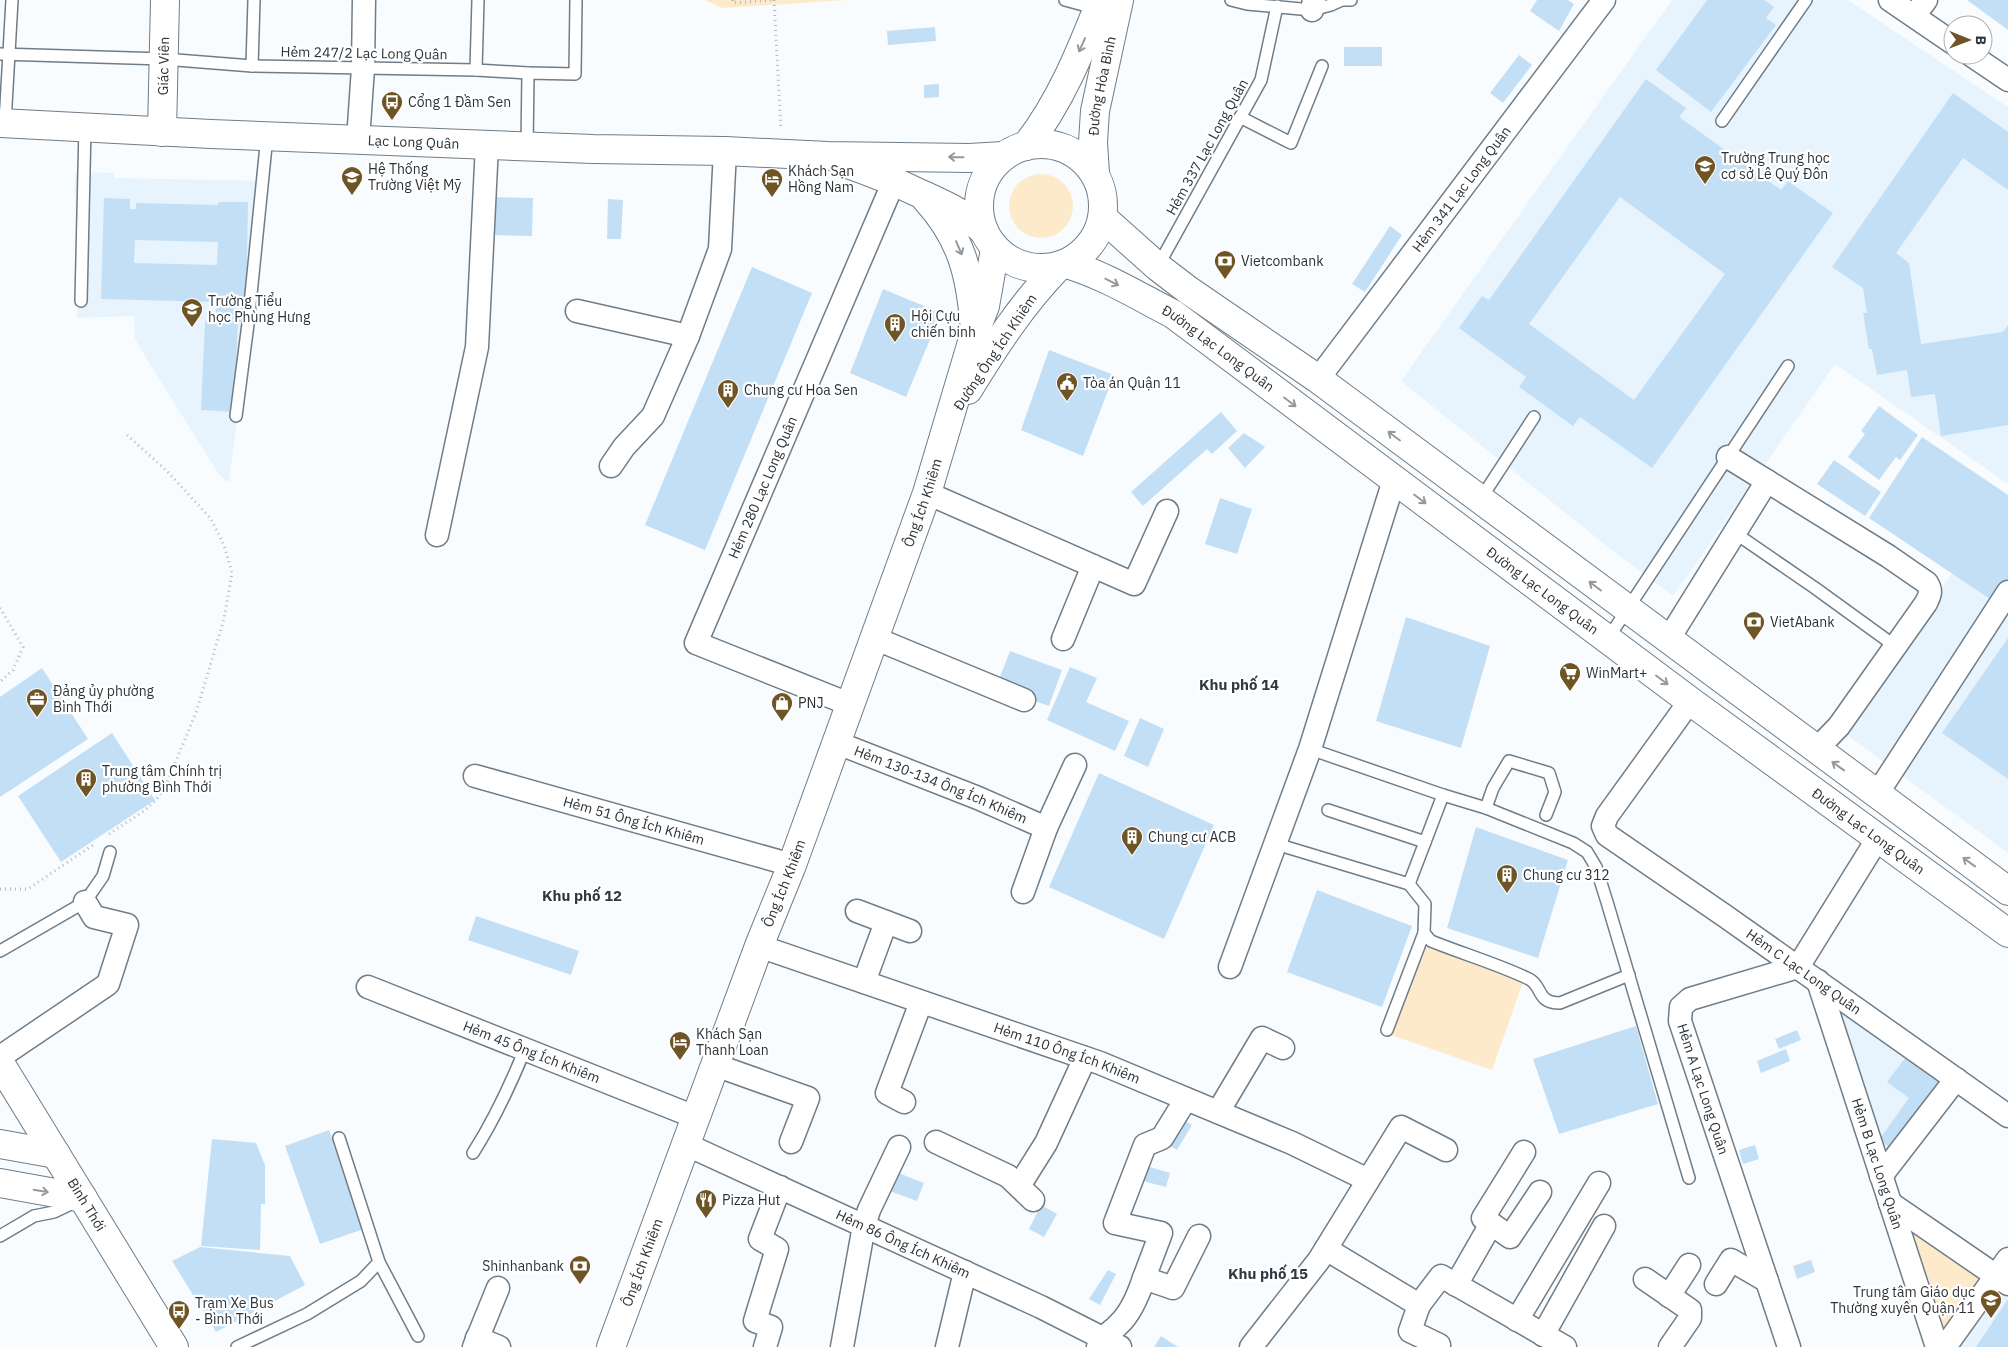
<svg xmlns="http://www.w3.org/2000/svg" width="2008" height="1347" viewBox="0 0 2008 1347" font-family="'IBM Plex Sans',sans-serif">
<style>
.built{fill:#e7f4fe}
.green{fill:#fdeacb}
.building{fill:#c3dff5;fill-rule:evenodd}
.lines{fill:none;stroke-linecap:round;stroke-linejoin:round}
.lane-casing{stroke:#6f7d88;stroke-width:14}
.street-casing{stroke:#6f7d88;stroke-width:25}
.secondary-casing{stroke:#6f7d88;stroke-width:30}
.path{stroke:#b5b9bb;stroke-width:3;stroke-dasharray:1 4;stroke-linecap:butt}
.lane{stroke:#fff;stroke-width:11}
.street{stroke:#fff;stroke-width:22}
.secondary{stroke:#fff;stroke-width:28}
.oneway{stroke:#96999b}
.labels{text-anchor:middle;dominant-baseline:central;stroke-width:4.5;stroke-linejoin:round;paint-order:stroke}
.street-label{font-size:14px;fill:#2d3337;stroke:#fff}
.poi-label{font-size:14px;fill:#2d3337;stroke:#fff;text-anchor:start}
.neighbourhood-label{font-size:15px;font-weight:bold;fill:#2d3942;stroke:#fff}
</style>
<rect width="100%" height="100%" fill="#f9fcfe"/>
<g class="built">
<polygon points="1672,0 1848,0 2008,107 2008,484 1835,364 1673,596 1617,554 1401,381"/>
<polygon points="75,172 114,173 114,178 269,181 229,481 226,481 218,473 146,358 135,339 134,316 77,318"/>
<polygon points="2008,495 2008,853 1840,730"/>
<polygon points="1844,1011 1942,1084 1888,1157 1880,1153 1838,1017"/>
<polygon points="1997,1284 2008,1291 2008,1347 1955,1347"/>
</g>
<g class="green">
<polygon points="705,0 847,0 722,8"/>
<circle cx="1041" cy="206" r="32"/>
<polygon points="1424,946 1523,982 1492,1070 1391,1035"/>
<polygon points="1912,1234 1922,1235 1985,1278 1943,1339"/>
</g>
<g class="building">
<polygon points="1537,0 1568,0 1574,4 1559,31 1530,11"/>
<polygon points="1707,0 1764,0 1774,7 1766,18 1776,25 1711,112 1656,70"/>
<polygon points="1967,0 2008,0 2008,30"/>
<polygon points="935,27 936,41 888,45 887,31"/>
<rect x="1344" y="47" width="38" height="19"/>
<polygon points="1519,55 1532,65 1503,103 1490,93"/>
<path d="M 1646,79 L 1686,108 L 1679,117 L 1781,190 L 1788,181 L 1833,213 L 1652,468 L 1580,417 L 1573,426 L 1519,387 L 1526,377 L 1459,328 L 1482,296 L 1489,300 ZM 1620,197 L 1725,274 L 1634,400 L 1529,324 Z"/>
<polygon points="939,84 939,97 924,98 924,85"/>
<polygon points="1953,93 2008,132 2008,190 1963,158 1896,253 1909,263 1921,344 2003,332 2008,325 2008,425 1941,436 1935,394 1911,397 1907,370 1877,375 1872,349 1869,349 1863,313 1867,313 1863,288 1832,267"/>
<polygon points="491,197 533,198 532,236 491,235"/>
<path d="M 104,198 L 130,199 L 130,209 L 136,209 L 136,203 L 218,205 L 218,202 L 248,202 L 246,323 L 238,322 L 234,412 L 201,410 L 205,321 L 216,321 L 216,302 L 101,299 ZM 135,240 L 218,242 L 217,265 L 134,263 Z"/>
<polygon points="608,199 623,200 621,239 607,239"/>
<polygon points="1390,226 1402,235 1365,292 1352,284"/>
<polygon points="752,267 812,293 705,550 645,525"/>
<polygon points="883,289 941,313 906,397 850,373"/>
<polygon points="1049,350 1114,375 1083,456 1021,430"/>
<polygon points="1879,406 1918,435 1900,460 1896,457 1879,480 1848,457 1865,434 1861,431"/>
<polygon points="1221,412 1237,431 1212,454 1207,449 1143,506 1131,492"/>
<polygon points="1244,433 1265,447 1245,468 1228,448"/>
<polygon points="1922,437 2008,495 2008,579 1993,601 1869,518"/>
<polygon points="1834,460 1881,492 1865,516 1817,484"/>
<polygon points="1220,498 1252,509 1237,554 1205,544"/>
<polygon points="1406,617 1490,646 1461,748 1376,721"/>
<polygon points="2008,638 2008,779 1942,733"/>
<polygon points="1010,651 1062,670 1049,706 996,687"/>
<polygon points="1070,667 1097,678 1086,702 1129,721 1115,751 1047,720"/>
<polygon points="42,668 88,739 0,797 0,697"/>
<polygon points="1140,718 1164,729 1148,767 1124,756"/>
<polygon points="112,733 155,800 61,862 18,796"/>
<polygon points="1099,773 1214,825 1164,939 1049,887"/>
<polygon points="1476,827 1568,860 1538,958 1447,928"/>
<polygon points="1317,890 1412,926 1382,1007 1287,972"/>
<polygon points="476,916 579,951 571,975 468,940"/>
<polygon points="1636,1026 1658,1104 1559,1134 1533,1059"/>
<polygon points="1797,1030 1801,1040 1779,1049 1775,1039"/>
<polygon points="1786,1049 1790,1061 1761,1073 1757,1061"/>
<polygon points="1906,1057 1942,1084 1893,1150 1879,1140 1909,1098 1887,1082"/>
<polygon points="1180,1118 1192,1125 1177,1150 1165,1143"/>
<polygon points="329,1130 364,1229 320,1244 285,1146"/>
<polygon points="212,1139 256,1143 265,1165 265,1204 261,1204 260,1250 201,1246"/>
<polygon points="1755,1145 1759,1159 1743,1164 1739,1150"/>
<polygon points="1143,1165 1170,1173 1166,1187 1139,1180"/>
<polygon points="891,1170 924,1183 917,1201 884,1189"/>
<polygon points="1041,1205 1057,1214 1044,1237 1029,1229"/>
<polygon points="200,1247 290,1256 305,1285 216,1332 172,1261"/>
<polygon points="1811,1260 1815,1272 1797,1279 1793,1266"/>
<polygon points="1108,1270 1116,1274 1100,1305 1089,1299"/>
<polygon points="2008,1299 2008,1347 1976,1347"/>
<polygon points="1161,1336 1178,1347 1154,1347"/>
</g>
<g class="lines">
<g class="lane-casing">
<g id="lane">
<polyline points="478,0 476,70 528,73"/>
<polyline points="1065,0 1098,9"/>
<polyline points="1231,0 1247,4 1312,10 1331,5 1342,0 1351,0"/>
<polyline points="0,54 164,59 252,66 476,70"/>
<polyline points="252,66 254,0"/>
<polyline points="1240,117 1291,143 1322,66"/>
<polyline points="1722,121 1806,0"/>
<polyline points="5,123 12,0"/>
<polyline points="527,147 528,73 575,74 576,0"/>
<polyline points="1158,266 1261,80 1277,6"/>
<polyline points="81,301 85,127"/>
<polyline points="236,416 248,324 267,136"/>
<polyline points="1480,500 1534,417"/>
<polyline points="1735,533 1815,588 1895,646"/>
<polyline points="1607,640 1788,366"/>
<polyline points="1310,749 1443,795"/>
<polyline points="1486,808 1493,788 1509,761 1549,773 1555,792 1546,815"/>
<polyline points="1328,810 1425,842"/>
<polyline points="1276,844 1409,884 1443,795 1486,808 1573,843 1587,852 1596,867 1607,902 1689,1178"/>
<path d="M 1409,884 L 1425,904 L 1424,933 L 1431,941 C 1463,954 1498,964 1529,979 C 1543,986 1536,1003 1560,1003 L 1629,975"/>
<polyline points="0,951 85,902 103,876 110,852"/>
<polyline points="1387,1030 1424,933"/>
<polyline points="339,1138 379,1262 418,1336"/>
<path d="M 473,1153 C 494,1120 510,1086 525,1049"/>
<polyline points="0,1236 34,1216 54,1212 75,1202"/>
<polyline points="237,1347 307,1314 361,1281 379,1262"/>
</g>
</g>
<g class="street-casing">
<g id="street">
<polyline points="1890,0 1953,43"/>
<polyline points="1312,10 1314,0"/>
<polyline points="1914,16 1926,0"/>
<polyline points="1971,55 2008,80"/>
<polyline points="358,140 363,68 364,0"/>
<polyline points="577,311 688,336"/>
<path id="s1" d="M 1318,379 L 1604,0"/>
<path d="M 1728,457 L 1888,556 L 1927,583 C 1932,591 1930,595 1926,603 L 1839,726 L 1816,750"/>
<polyline points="611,466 624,447 653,416 688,336 720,249 725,151"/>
<polyline points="927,493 1134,584 1167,511"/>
<polyline points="437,535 477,347 487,145"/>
<polyline points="874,638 1024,700"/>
<polyline points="1063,639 1093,566"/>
<polyline points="1668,640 1767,481"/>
<path id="s2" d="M 1690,701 L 1607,816 L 1603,826 L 1607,835 L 1725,916 L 2008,1116"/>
<path id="s3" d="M 849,704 L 696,643 L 894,181"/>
<path id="s4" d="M 835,742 L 978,798 L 1046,828"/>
<path id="s5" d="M 475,776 L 792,865"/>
<polyline points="1877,794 2008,592"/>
<polyline points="1023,892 1046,828 1075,765"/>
<polyline points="857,911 910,931"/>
<path id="s6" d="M 759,946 L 1100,1063 L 1292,1143 L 1368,1180"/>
<polyline points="1230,967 1310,749 1394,480"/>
<path id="s7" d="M 1818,981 L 1937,1347"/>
<polyline points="864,982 886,922"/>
<path id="s8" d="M 368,987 L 695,1117"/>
<polyline points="0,1057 108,984 127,925 94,917 85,902"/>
<polyline points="715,1065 808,1098 791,1142"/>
<polyline points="904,1102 887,1093 921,1002"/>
<polyline points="1218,1112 1262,1038 1283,1048"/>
<polyline points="936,1142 1008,1176 1033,1200"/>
<path id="s9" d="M 685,1144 L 1041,1307 L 1120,1347"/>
<polyline points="1524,1152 1483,1218 1510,1237 1540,1192"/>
<polyline points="1881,1176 1956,1079"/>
<polyline points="1019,1186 1046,1143 1085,1058"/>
<polyline points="1890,1203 2008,1284"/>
<polyline points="1326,1249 1419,1305 1441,1276 1565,1347"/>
<polyline points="1144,1278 1161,1233 1115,1223 1145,1145 1162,1138 1186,1099"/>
<polyline points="1645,1279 1690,1310 1690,1318 1670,1347"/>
<polyline points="1716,1284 1731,1260 1767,1281"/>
<polyline points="1456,1285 1491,1224"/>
<polyline points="1669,1296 1689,1265"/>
<polyline points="1419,1305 1410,1331 1439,1345 1438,1347"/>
<polyline points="1517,1320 1599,1183"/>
<polyline points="1543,1335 1604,1226"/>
<polyline points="477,1338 499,1347"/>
<polyline points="474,1347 498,1288"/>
<polyline points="765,1347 771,1327 755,1321 777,1249 760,1239 780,1187"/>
<polyline points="842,1347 864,1226 869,1210 899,1147"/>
<polyline points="947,1347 965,1272"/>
<path d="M 1098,1347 C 1103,1335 1111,1333 1119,1324 C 1131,1313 1139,1293 1144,1278 L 1173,1288 L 1199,1236"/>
<polyline points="1251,1347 1319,1260 1401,1127 1446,1150"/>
<polyline points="1789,1347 1680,1021 1681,1007 1690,999 1798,967 1878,838"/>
<polyline points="1945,1347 2008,1259"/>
</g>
</g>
<g class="secondary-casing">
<g id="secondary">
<path id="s10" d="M 0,123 L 211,134 L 593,149 L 725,151 L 828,156 L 969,158 L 1004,156"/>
<path id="s11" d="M 162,132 L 165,0"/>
<circle cx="1041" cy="206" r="62"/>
<path d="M 1026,146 C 1060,103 1081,51 1101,0"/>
<path d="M 845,163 C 871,172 896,182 921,194 C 945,205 964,213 984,231"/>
<path id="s12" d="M 1095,174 L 1093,142 L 1095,111 L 1119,0"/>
<path d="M 926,199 C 960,236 970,272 974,321"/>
<polyline points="1103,218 1158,267 1188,290 1318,379 2008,891"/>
<path id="s13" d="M 1067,264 C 1104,275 1138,296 1173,314 L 1690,701 L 2008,933"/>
<path d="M 968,390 C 995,346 1022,304 1058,267"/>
<path id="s14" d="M 0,1063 L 174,1347"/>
<polyline points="0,1144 56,1154"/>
<polyline points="0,1183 83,1198"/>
<path id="s15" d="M 611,1347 L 759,946 L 792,865 L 927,493 L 975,332 L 985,306 L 995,249"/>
</g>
</g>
<g class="path">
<polyline points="733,0 733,3 772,0"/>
<polyline points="774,0 781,129"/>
<polyline points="0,608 23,647 13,670 0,682"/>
<polyline points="109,834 144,811 156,800 165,787 196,713 224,619 232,573 224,545 211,519 167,471 127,435"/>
<polyline points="0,889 28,889 93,845"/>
</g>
<use href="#lane" class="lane"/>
<use href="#street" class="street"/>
<use href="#secondary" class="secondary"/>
</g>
<defs><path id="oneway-shaft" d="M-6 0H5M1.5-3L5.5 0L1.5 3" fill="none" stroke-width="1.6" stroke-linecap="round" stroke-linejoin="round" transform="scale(1.25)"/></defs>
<g class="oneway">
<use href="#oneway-shaft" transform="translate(1082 45) rotate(114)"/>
<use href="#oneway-shaft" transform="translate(956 157) rotate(-179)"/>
<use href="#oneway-shaft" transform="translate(959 248) rotate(67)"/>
<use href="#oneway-shaft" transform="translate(1112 282) rotate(27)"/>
<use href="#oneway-shaft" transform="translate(1290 402) rotate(37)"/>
<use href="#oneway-shaft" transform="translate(1394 436) rotate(-143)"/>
<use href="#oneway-shaft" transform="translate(1420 499) rotate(37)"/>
<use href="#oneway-shaft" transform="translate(1595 586) rotate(-143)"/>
<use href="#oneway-shaft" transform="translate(1662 680) rotate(37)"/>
<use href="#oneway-shaft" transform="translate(1838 766) rotate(-144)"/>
<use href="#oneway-shaft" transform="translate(1969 862) rotate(-144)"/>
<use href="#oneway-shaft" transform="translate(41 1191) rotate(10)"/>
</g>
<defs>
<g id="bus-pin" transform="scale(1.125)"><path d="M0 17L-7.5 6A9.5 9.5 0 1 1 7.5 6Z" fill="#6f5526" stroke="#fff"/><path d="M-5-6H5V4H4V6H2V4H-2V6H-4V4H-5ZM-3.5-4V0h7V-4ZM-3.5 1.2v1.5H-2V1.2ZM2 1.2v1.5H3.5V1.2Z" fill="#fff"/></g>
<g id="school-pin" transform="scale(1.125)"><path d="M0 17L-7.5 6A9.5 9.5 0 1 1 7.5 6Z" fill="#6f5526" stroke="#fff"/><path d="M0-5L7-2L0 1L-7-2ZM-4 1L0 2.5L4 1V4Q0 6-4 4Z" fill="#fff"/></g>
<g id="hotel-pin" transform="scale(1.125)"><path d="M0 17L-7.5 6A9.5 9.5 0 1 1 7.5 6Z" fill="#6f5526" stroke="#fff"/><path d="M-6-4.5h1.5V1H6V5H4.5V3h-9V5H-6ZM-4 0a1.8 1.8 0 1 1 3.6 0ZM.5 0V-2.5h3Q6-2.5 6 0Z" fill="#fff"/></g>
<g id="bank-pin" transform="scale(1.125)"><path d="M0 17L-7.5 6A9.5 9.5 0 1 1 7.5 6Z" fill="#6f5526" stroke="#fff"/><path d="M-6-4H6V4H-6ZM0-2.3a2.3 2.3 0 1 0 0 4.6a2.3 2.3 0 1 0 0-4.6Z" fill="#fff"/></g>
<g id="building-pin" transform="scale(1.125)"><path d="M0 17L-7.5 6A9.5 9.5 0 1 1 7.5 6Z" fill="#6f5526" stroke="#fff"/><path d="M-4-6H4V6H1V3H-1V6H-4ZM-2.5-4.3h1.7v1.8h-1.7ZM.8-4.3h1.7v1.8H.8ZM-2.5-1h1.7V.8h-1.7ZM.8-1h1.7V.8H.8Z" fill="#fff"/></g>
<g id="civic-pin" transform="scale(1.125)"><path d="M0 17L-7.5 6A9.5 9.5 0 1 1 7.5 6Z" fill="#6f5526" stroke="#fff"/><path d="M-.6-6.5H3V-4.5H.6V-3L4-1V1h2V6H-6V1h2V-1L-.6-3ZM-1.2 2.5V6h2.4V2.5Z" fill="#fff"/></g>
<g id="supermarket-pin" transform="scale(1.125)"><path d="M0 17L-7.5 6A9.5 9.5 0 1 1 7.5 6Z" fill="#6f5526" stroke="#fff"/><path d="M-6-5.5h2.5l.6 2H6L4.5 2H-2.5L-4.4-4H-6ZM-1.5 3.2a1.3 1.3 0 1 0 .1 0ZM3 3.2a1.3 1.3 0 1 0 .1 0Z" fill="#fff"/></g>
<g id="office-pin" transform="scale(1.125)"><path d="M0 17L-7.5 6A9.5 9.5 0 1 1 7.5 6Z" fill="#6f5526" stroke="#fff"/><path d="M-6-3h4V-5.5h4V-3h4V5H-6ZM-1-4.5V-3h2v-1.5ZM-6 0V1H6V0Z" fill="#fff"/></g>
<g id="shop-pin" transform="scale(1.125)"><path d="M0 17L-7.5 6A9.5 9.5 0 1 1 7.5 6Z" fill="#6f5526" stroke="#fff"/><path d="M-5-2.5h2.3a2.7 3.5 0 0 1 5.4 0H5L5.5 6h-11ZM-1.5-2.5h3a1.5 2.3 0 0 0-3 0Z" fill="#fff"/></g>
<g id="restaurant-pin" transform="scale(1.125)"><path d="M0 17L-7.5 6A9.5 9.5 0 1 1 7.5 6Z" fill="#6f5526" stroke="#fff"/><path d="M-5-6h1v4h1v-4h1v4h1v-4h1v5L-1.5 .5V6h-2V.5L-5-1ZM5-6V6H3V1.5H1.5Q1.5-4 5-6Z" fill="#fff"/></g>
</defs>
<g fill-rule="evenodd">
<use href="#bus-pin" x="392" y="102"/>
<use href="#school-pin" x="1705" y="166"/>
<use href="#school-pin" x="352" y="177"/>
<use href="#hotel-pin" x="772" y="179"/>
<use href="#bank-pin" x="1225" y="261"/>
<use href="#school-pin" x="192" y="309"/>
<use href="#building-pin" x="895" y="324"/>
<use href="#civic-pin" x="1067" y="383"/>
<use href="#building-pin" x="728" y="390"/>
<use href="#bank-pin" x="1754" y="622"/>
<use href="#supermarket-pin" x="1570" y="673"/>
<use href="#office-pin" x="37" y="699"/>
<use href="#shop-pin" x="782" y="703"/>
<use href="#building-pin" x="86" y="779"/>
<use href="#building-pin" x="1132" y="837"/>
<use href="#building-pin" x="1507" y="875"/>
<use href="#hotel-pin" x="680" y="1042"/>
<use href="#restaurant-pin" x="706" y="1200"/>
<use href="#bank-pin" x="580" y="1266"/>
<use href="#school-pin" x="1991" y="1300"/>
<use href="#bus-pin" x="179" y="1311"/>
</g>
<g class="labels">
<g class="street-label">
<text transform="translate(364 53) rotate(1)">Hẻm 247/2 Lạc Long Quân</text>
<text stroke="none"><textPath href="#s11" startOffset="66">Giác Viên</textPath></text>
<text stroke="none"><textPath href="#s12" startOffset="89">Đường Hòa Bình</textPath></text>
<text stroke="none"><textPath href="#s10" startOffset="414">Lạc Long Quân</textPath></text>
<text transform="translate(1207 147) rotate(-61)">Hẻm 337 Lạc Long Quân</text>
<text stroke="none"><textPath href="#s1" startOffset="238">Hẻm 341 Lạc Long Quân</textPath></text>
<text stroke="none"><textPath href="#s13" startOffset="174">Đường Lạc Long Quân</textPath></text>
<text transform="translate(995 352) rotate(-56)">Đường Ông Ích Khiêm</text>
<text stroke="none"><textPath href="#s3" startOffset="334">Hẻm 280 Lạc Long Quân</textPath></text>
<text stroke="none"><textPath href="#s15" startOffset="900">Ông Ích Khiêm</textPath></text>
<text stroke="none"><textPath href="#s13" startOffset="579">Đường Lạc Long Quân</textPath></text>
<text stroke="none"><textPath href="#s4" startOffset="114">Hẻm 130-134 Ông Ích Khiêm</textPath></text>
<text stroke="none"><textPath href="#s5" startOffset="165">Hẻm 51 Ông Ích Khiêm</textPath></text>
<text stroke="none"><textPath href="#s13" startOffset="984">Đường Lạc Long Quân</textPath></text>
<text stroke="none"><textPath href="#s15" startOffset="495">Ông Ích Khiêm</textPath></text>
<text stroke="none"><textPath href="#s2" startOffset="402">Hẻm C Lạc Long Quân</textPath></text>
<text stroke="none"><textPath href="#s8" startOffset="176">Hẻm 45 Ông Ích Khiêm</textPath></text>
<text stroke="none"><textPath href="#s6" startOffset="326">Hẻm 110 Ông Ích Khiêm</textPath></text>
<text transform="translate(1703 1089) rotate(72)">Hẻm A Lạc Long Quân</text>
<text stroke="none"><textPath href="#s7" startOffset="192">Hẻm B Lạc Long Quân</textPath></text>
<text stroke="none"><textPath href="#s14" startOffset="166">Bình Thới</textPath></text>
<text stroke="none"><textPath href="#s9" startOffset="240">Hẻm 86 Ông Ích Khiêm</textPath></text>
<text stroke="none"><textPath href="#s15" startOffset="90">Ông Ích Khiêm</textPath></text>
</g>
<g class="poi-label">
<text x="408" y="102">Cổng 1 Đầm Sen</text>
<text x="1721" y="158">Trường Trung học<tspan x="1721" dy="16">cơ sở Lê Quý Đôn</tspan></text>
<text x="368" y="169">Hệ Thống<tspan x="368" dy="16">Trường Việt Mỹ</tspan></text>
<text x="788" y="171">Khách Sạn<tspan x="788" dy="16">Hồng Nam</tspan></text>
<text x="1241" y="261">Vietcombank</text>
<text x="208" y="301">Trường Tiểu<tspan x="208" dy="16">học Phùng Hưng</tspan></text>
<text x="911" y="316">Hội Cựu<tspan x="911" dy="16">chiến binh</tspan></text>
<text x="1083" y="383">Tòa án Quận 11</text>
<text x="744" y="390">Chung cư Hoa Sen</text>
<text x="1770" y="622">VietAbank</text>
<text x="1586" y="673">WinMart+</text>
<text x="53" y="691">Đảng ủy phường<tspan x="53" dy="16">Bình Thới</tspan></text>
<text x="798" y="703">PNJ</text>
<text x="102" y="771">Trung tâm Chính trị<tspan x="102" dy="16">phường Bình Thới</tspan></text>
<text x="1148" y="837">Chung cư ACB</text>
<text x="1523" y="875">Chung cư 312</text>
<text x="696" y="1034">Khách Sạn<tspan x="696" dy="16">Thanh Loan</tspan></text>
<text x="722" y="1200">Pizza Hut</text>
<text x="564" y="1266" text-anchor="end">Shinhanbank</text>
<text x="1975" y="1292" text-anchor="end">Trung tâm Giáo dục<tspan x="1975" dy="16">Thường xuyên Quận 11</tspan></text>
<text x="195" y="1303">Trạm Xe Bus<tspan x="195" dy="16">- Bình Thới</tspan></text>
</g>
<g class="neighbourhood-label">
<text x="1239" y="684">Khu phố 14</text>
<text x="582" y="895">Khu phố 12</text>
<text x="1268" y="1273">Khu phố 15</text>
</g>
</g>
<g transform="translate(1968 40) rotate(91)"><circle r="24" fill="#ffffff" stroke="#abadaf"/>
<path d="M0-4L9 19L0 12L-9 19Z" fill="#6f5526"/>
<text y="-8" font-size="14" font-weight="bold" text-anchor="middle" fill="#2d3337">B</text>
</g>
</svg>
